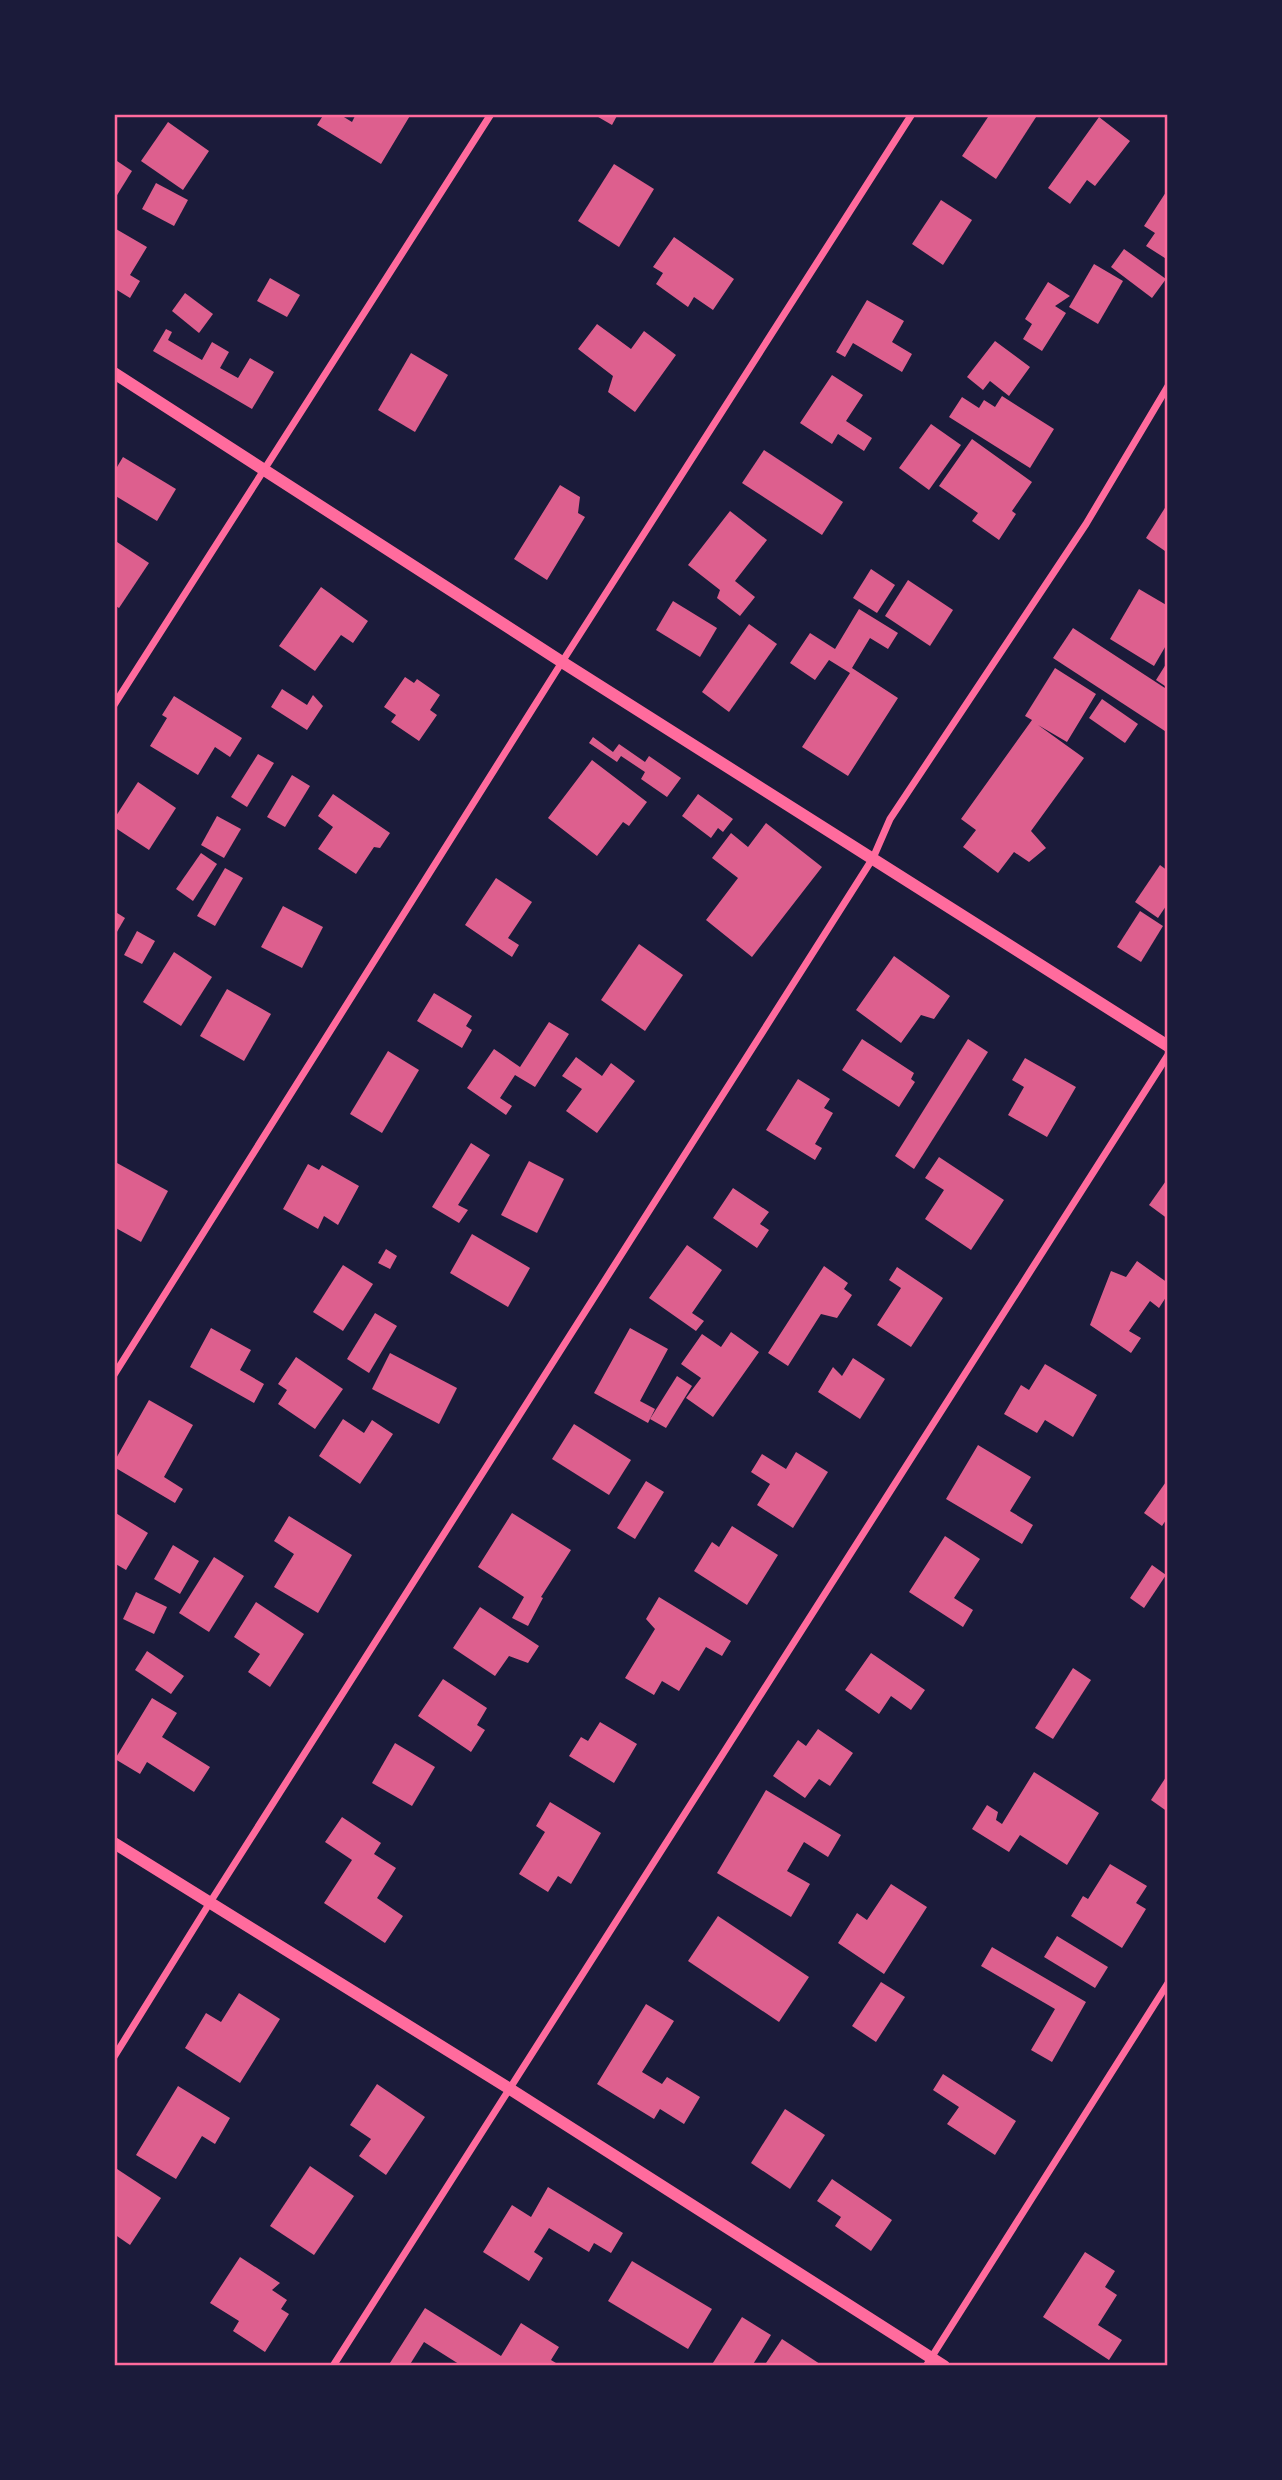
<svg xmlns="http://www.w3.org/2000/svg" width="1282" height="2480" viewBox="0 0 1282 2480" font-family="'PT Sans',sans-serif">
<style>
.building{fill:#dd5f8e}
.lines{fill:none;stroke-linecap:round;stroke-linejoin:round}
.minor{stroke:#ff6b9d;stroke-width:7}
.tertiary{stroke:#ff6b9d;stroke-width:12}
.neatline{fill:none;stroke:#ff6b9d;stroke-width:2.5}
</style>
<rect width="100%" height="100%" fill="#1b1b3a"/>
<g class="building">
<polygon points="324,114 339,114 352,122 356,114 411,114 381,164 317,125"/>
<polygon points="593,114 618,114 612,125"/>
<polygon points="990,114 1038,114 996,179 962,156"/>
<polygon points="1099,117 1130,141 1095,186 1087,180 1070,204 1048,188"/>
<polygon points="168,122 209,151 183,190 141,161"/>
<polygon points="114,159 132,171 114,200"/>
<polygon points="614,164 654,189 619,247 578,221"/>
<polygon points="156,183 188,200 174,226 142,209"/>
<polygon points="1168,189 1168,260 1146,246 1155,233 1144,226"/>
<polygon points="941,200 972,220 943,265 912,244"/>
<polygon points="116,229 147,247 130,275 140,281 130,298 117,290 114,295 114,232"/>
<polygon points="674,237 734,279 713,310 694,297 688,307 656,284 663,273 653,267"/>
<polygon points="1124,249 1166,279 1152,298 1111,267"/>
<polygon points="1094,264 1123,281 1098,324 1069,307"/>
<polygon points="270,278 300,295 287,317 257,301"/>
<polygon points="1048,282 1070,296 1055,306 1066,313 1042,351 1023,339 1032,324 1025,319"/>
<polygon points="185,293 213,314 199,333 172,311"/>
<polygon points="867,300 904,321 892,342 912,354 902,372 853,343 845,357 836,352"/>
<polygon points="597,324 631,349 644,331 676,355 635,412 608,392 613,376 578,349"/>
<polygon points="166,329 172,332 168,340 202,360 212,342 229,352 220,368 238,378 250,358 274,372 252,409 153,351"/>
<polygon points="995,341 1030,367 1009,396 990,381 983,390 967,377"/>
<polygon points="411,353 448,375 415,432 378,410"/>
<polygon points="832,375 863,395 846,421 872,438 864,451 838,434 832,444 800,423"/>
<polygon points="1002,396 1054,429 1030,468 949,417 962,397 979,408 984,400 995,407"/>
<polygon points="931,424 961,445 929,490 899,468"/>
<polygon points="972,439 1032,482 1012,511 1016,514 999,540 972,521 978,513 939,486"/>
<polygon points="764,450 843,502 822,535 742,483"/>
<polygon points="123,457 176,489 157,521 114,495 114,472"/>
<polygon points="560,485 580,497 578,513 585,517 547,580 514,559"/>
<polygon points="1168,503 1168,553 1146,538"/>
<polygon points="730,511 767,540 735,581 755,597 740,616 717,598 720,590 688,565"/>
<polygon points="114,540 149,563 119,608 114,605"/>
<polygon points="871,569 895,585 877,613 853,598"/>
<polygon points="908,580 953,610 930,646 885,616"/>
<polygon points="321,587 368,621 353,643 341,635 315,671 279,646"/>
<polygon points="1139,589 1168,606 1168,642 1154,666 1110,639"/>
<polygon points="673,601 717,628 700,657 656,630"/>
<polygon points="859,609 898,633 888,649 870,638 852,668 898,698 848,776 802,747 850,673 829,660 815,680 790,663 810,633 835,649"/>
<polygon points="749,624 777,644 729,712 702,692"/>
<polygon points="1073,628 1168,690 1168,733 1053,658"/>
<polygon points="1168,661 1168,688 1156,680"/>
<polygon points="1055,668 1096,694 1067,742 1038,725 1084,758 1031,831 1046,848 1029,862 1014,852 998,873 963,847 976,830 961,819 1032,720 1025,716"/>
<polygon points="405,677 414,683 417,679 440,695 430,710 437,715 419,741 391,722 396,715 384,707"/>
<polygon points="282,689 307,705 313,695 323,706 307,730 271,707"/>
<polygon points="174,696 242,738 230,757 215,747 198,775 150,746 167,718 162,715"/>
<polygon points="1102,699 1138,724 1125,743 1089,718"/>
<polygon points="593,737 613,752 619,744 645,762 649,756 681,778 667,797 641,779 645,772 621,756 617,762 589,743"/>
<polygon points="258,754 274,763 247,807 231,797"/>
<polygon points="592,760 647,802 629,826 623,822 597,856 548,818"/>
<polygon points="292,775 310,786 285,827 267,817"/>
<polygon points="138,782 176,808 149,850 114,827 114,819"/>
<polygon points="333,794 390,833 380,848 374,847 356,874 318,849 333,827 318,816"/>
<polygon points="698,794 733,819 723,832 718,828 711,838 682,816"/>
<polygon points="217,816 241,829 224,858 201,845"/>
<polygon points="766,823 822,867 752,957 706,920 738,878 712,858 731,833 748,847"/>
<polygon points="201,853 217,864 193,901 176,889"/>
<polygon points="1160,865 1168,871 1168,903 1158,918 1135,902"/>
<polygon points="225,868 243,878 215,926 197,916"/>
<polygon points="496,878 532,902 508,938 519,945 512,957 465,925"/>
<polygon points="283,906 323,927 302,968 261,947"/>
<polygon points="114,911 125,918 114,937"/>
<polygon points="1140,911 1163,926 1141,962 1117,947"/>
<polygon points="137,931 155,941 142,964 124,955"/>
<polygon points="639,944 683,975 645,1031 601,1000"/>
<polygon points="174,952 212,977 181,1026 143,1002"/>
<polygon points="894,956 950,996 934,1019 921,1015 901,1043 856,1010"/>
<polygon points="227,989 271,1014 244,1061 200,1036"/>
<polygon points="434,993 472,1016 466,1026 472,1030 462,1048 417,1021"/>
<polygon points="549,1022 569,1034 535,1087 515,1075 500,1098 512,1106 506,1115 467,1088 494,1049 520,1067"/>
<polygon points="862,1039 914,1073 911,1079 915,1082 899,1107 842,1070"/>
<polygon points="968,1039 988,1052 914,1169 895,1156"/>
<polygon points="388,1051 419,1070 382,1133 350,1114"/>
<polygon points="576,1057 602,1076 611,1063 635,1081 597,1133 566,1111 582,1089 562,1076"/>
<polygon points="1025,1058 1076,1087 1047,1137 1008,1115 1024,1087 1012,1080"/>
<polygon points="798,1079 830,1099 824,1108 833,1113 815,1144 822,1148 815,1160 766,1130"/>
<polygon points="471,1143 490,1155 458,1205 468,1210 459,1223 432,1207"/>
<polygon points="939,1157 1004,1200 971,1250 925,1219 944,1190 925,1178"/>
<polygon points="529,1161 564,1179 537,1233 501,1215"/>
<polygon points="117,1163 168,1191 141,1242 114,1227 114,1168"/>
<polygon points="308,1164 319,1170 322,1165 359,1186 338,1225 324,1216 318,1229 283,1209"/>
<polygon points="1168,1178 1168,1219 1149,1205"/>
<polygon points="733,1188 769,1212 760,1224 769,1230 757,1248 713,1218"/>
<polygon points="472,1234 530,1268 508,1307 450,1273"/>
<polygon points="687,1245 722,1270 692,1313 704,1321 696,1331 649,1298"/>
<polygon points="386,1249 397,1256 390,1269 378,1263"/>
<polygon points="1137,1261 1168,1283 1168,1294 1159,1308 1150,1301 1129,1331 1141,1338 1131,1353 1090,1325 1111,1271 1126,1277"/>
<polygon points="343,1265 373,1284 343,1331 313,1312"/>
<polygon points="824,1266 848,1283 844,1289 852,1295 837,1318 821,1314 788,1366 768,1353"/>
<polygon points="897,1267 943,1298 911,1347 877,1325 901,1288 889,1280"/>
<polygon points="375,1313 397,1326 369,1373 347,1359"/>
<polygon points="211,1328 251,1350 240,1370 264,1384 254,1403 190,1367"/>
<polygon points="630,1328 668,1349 640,1401 655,1409 648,1423 594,1393"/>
<polygon points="731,1332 759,1352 713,1417 686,1398 701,1378 681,1364 702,1334 721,1347"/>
<polygon points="390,1353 457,1388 439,1424 372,1389"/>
<polygon points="296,1357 343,1389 315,1429 278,1404 287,1390 278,1384"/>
<polygon points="853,1358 885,1379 860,1419 818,1392 833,1367 842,1376"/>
<polygon points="1045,1364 1097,1395 1073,1437 1045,1420 1037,1433 1004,1414 1021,1385 1029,1390"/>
<polygon points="677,1376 692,1386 666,1428 650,1419"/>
<polygon points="149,1400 193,1425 164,1477 183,1489 175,1503 114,1467 114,1462"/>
<polygon points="343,1419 364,1433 372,1420 393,1434 360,1484 319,1456"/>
<polygon points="574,1424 631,1460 609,1495 552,1459"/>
<polygon points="978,1445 1031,1477 1010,1511 1033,1525 1022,1544 946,1499"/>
<polygon points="796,1452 828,1472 793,1528 757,1505 770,1484 751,1472 762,1454 786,1469"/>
<polygon points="1168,1479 1168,1517 1162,1526 1144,1513"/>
<polygon points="646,1481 664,1492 635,1539 617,1528"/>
<polygon points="114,1512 148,1533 126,1570 114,1563"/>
<polygon points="512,1513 571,1550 541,1597 543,1598 528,1626 512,1618 524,1597 478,1567"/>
<polygon points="289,1516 352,1555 318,1613 274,1587 294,1554 274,1541"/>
<polygon points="732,1526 778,1555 747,1605 694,1571 712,1542 719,1547"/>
<polygon points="945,1536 980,1559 954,1598 973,1610 963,1627 909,1592"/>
<polygon points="173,1545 199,1561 180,1594 154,1579"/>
<polygon points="214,1557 244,1576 209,1632 179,1613"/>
<polygon points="1152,1565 1166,1575 1144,1608 1130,1598"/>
<polygon points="136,1592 167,1607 154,1634 123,1619"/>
<polygon points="659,1597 731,1641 722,1656 706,1647 679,1691 662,1681 654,1695 625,1678 655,1629 646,1619"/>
<polygon points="256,1602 304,1634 270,1687 248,1672 260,1654 234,1637"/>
<polygon points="480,1607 539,1646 528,1663 509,1656 495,1676 453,1648"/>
<polygon points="147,1651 184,1676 171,1694 135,1670"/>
<polygon points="871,1653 925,1690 911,1710 891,1696 879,1714 845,1690"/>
<polygon points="1073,1668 1091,1680 1053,1739 1035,1728"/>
<polygon points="443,1679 487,1708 477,1725 485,1730 471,1752 418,1716"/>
<polygon points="152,1698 177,1713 162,1737 210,1767 194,1792 147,1762 140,1774 115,1759"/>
<polygon points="600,1722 637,1744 614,1783 569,1756 581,1737 588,1741"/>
<polygon points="818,1729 853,1753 830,1786 819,1779 805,1798 773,1776 798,1740 806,1746"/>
<polygon points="395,1743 435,1767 412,1806 372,1783"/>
<polygon points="1034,1772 1099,1813 1067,1865 1020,1835 1009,1852 972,1829 987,1805 998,1812 996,1820 1002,1824"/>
<polygon points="1168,1774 1168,1812 1151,1800"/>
<polygon points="766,1790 841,1835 828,1857 804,1842 787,1871 810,1884 791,1917 717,1873"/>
<polygon points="550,1802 601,1833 571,1884 558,1876 548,1892 519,1874 545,1832 536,1826"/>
<polygon points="342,1817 381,1843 374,1854 396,1868 377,1898 403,1916 385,1943 324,1903 352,1860 325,1842"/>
<polygon points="1110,1864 1147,1886 1136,1903 1146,1909 1122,1948 1071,1916 1083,1896 1088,1899"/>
<polygon points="891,1884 927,1907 884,1974 838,1943 857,1913 867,1920"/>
<polygon points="718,1916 809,1977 779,2022 688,1961"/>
<polygon points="1057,1936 1108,1967 1095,1988 1044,1957"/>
<polygon points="992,1947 1086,2002 1052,2062 1031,2050 1055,2009 981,1966"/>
<polygon points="881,1982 905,1997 876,2042 852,2026"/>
<polygon points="239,1993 280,2019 240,2083 185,2048 206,2013 221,2022"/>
<polygon points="646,2004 674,2021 642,2072 662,2084 667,2077 700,2097 684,2124 660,2109 654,2119 597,2084"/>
<polygon points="943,2074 1016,2121 995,2155 947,2124 959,2107 933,2090"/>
<polygon points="377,2084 425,2117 386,2175 359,2156 371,2139 350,2125"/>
<polygon points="178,2086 230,2118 215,2144 202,2136 176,2179 136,2155"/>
<polygon points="785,2109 825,2135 790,2189 751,2163"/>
<polygon points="310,2166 354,2196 314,2255 270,2226"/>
<polygon points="114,2167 161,2198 130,2245 114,2234"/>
<polygon points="832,2179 892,2220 871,2251 835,2226 841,2217 817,2201"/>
<polygon points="548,2187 623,2233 611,2253 594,2243 589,2252 549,2228 534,2252 543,2258 529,2281 483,2252 512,2205 531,2217"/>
<polygon points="1085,2252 1115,2271 1105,2287 1117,2295 1098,2325 1122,2340 1109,2360 1043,2317"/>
<polygon points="240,2257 280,2283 272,2290 287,2300 281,2309 289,2314 265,2352 233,2331 239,2321 210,2303"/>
<polygon points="632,2261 712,2309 688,2349 608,2301"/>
<polygon points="425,2308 501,2356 521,2323 559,2347 551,2360 561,2366 462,2366 424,2342 409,2366 388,2366"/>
<polygon points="742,2317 771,2335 752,2366 711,2366"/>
<polygon points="782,2339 823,2366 764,2366"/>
</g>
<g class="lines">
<g class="minor">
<polyline points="114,705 491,114"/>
<polyline points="114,1375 562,662 912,114"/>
<polyline points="114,2057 209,1904 873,858 890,819 1086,524 1168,386"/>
<polyline points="333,2366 1168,1055"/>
<polyline points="926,2366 1168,1983"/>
</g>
<g class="tertiary">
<polyline points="114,373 562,662 1168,1046"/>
<polyline points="114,1843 510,2089 944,2366"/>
</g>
</g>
<rect width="1282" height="2480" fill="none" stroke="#1b1b3a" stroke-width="231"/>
<rect x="116" y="116" width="1050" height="2248" class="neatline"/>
</svg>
